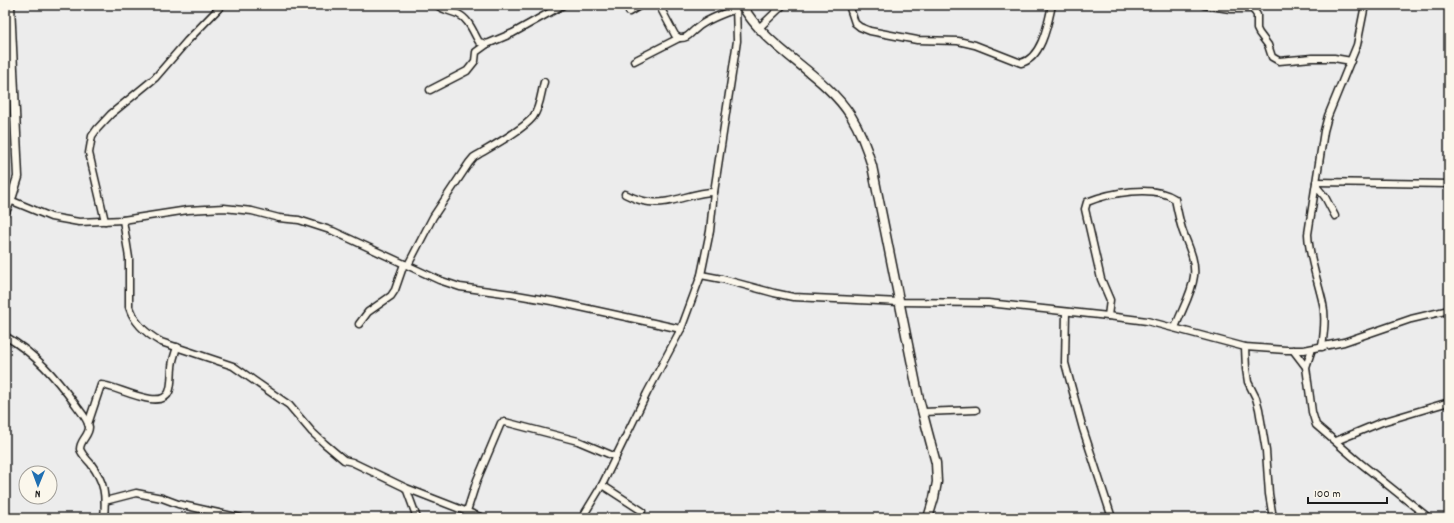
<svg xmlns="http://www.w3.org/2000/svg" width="1454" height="523" viewBox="0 0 1454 523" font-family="Dekko,sans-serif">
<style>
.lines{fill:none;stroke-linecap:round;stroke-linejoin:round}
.minor-casing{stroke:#1c1c1c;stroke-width:9}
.major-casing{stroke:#1c1c1c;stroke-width:11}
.minor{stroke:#fbf7ec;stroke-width:6}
.major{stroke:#fbf7ec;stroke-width:8}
</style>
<rect width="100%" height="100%" fill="#ececec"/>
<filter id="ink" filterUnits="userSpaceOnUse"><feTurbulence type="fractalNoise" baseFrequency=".025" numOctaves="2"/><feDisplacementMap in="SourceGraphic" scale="8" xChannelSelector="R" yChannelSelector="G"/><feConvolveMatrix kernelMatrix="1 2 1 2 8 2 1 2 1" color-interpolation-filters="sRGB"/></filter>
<g filter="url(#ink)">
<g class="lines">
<g class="minor-casing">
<g id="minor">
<path d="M 437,5 C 443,10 450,11 458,14 C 469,19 473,32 479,42 L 487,44 L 513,33 L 563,5"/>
<path d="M 659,5 L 675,35 L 679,38 C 688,39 690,33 697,28 C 707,19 723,14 736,9"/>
<path d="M 849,5 L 855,23 L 860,27 L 870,31 L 917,40 L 958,41 L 975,45 L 1021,63 C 1042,58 1048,23 1052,5"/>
<polyline points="1204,5 1230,9 1252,9 1255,12 1257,15 1257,29 1259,33 1268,45 1272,57 1279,61 1312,58 1334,58 1351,61"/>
<polyline points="629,12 641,5"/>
<polyline points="759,28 783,5"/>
<polyline points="634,61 679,38"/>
<polyline points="5,67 13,68"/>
<polyline points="430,90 467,71 475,61 476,52 487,44"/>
<polyline points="1316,182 1449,184"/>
<polyline points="1316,186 1325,197 1335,216"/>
<path d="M 625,194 C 633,198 641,201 649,202 C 671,205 692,192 714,192"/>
<polyline points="5,198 51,217 79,222 123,220 188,210 224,208 252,211 279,218 299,220 333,231 439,280 460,287 511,294 557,302 681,329"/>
<path d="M 123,220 L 129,258 L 129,307 C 134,323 147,334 161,342 L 233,366 L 289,405 L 312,432 L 325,444 L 344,460 L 352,462 L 406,488 L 483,518"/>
<polyline points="105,221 89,153 92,136 97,129 111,114 155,78 187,41 222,5"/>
<path d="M 408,265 L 433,217 L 469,163 L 474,157 C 489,148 523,130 533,117 C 540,108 541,93 544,82"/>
<polyline points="701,275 722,279 774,293 793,297 900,302 988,303 1108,316 1147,321 1245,347 1286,350 1304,350 1344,342 1411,319 1449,310"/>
<polyline points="1066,312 1065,363 1083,429 1112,518"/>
<path d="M 1108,316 L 1110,300 L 1101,279 L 1085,209 L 1087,202 C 1109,193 1154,184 1175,199 C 1177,209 1179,219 1182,229 C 1187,244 1196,259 1194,276 C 1192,294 1181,311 1175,328"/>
<polyline points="359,324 368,312 391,296 395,290 404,264"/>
<path d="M 5,336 C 36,354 55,377 76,405 C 80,411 88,419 89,427 C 89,436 80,440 80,449 C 82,455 87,459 91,464 C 105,483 106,495 104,518"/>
<polyline points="1245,347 1246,369 1248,382 1256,398 1259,409 1266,451 1269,494 1273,518"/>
<path d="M 1322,347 C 1324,333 1326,318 1323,304 C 1318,281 1309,258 1308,234 L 1324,131 L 1328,116 L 1357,45 L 1365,5"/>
<polyline points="1312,349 1306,367 1312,412 1316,425 1359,462 1429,518"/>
<polyline points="1293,350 1306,367"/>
<polyline points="923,412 976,410"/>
<path d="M 88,424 L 101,385 C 115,385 161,412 169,392 C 172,385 171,376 172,368 C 172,361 175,354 177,347"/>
<polyline points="1336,441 1382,422 1449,402"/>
<polyline points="602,485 642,511"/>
<polyline points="406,488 417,518"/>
<polyline points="105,501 136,493 162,498 178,504 241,518"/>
<polyline points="467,511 477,480 501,423 505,422 578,441 616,457"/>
<polyline points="582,518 602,485 647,393 681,329 701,275 710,231 714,192 737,41 736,5"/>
</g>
</g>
<g class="major-casing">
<g id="major">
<path d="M 742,5 C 767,50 824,73 851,116 C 861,132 867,149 872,166 L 919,399 L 936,463 L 937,482 L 934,498 L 928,518"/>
<polyline points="5,212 12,196 18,177 10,5"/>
</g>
</g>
<use href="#minor" class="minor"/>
<use href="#major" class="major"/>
</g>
</g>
<rect width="1454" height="523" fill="none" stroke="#fbf7ec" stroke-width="20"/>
<rect x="10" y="10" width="1434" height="503" fill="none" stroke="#1c1c1c" stroke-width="1.5" filter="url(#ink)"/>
<g transform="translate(38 485) rotate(181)"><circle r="19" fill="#fbf7ec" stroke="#a29f99"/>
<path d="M0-3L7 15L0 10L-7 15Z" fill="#1f6fb2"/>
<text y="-6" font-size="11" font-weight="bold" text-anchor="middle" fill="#1c1c1c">N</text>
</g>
<path d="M1308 497v6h79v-6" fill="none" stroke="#1c1c1c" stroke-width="2"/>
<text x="1314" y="497" font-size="12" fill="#1c1c1c" stroke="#fbf7ec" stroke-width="3" paint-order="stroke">100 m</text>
</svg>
